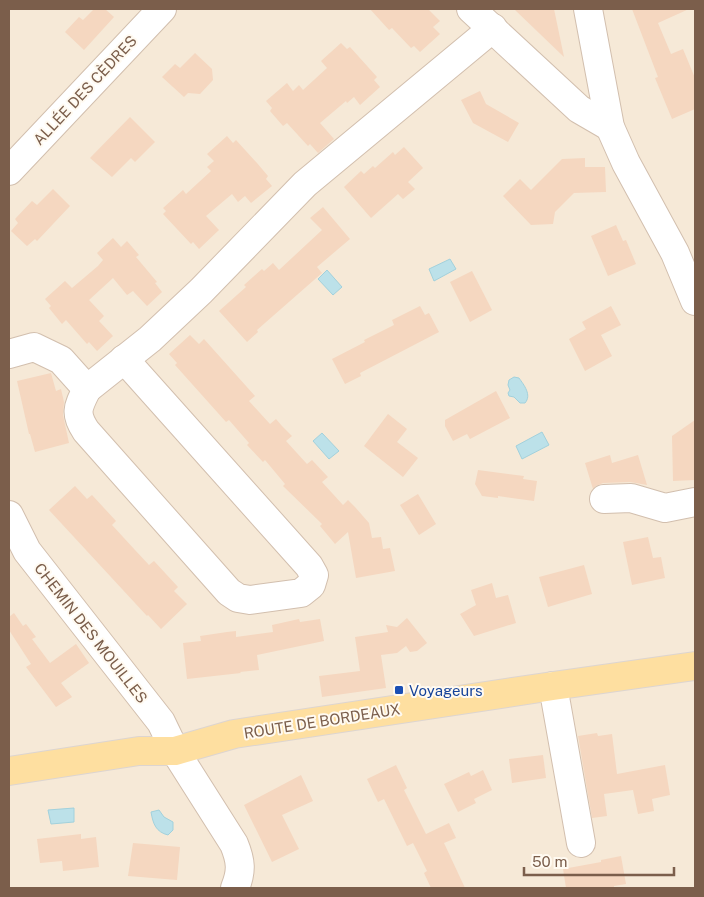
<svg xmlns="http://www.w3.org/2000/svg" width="704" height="897" viewBox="0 0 704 897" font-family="'Public Sans',sans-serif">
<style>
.residential{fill:#f6e9d7}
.water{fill:#bce1e9;stroke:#a2d1dc}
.building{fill:#f5d7c0}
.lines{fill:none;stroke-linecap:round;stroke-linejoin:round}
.minor-casing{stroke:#d2bfae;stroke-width:30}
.major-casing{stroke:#ddd5d0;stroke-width:30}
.minor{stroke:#fff;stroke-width:28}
.major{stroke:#fedfa0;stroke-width:28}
.transit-dot{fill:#1a4fb4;stroke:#fffaf1;stroke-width:2}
.labels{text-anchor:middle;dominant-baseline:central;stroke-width:4;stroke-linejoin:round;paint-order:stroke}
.street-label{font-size:15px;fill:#7b5e4b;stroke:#fffaf1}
.transit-label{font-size:15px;fill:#164399;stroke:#fffaf1;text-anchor:start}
</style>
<rect width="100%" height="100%" fill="#fef7ea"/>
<rect class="residential" x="9" y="9" width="686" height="879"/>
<g class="water">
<polygon points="450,259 456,269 434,281 429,269"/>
<polygon points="327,270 342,287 333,295 318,279"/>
<path d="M 514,377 L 519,378 C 524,385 532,395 525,403 L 520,403 L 514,397 L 509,396 L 508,393 L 510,390 L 508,385 L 509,380 Z"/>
<polygon points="542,432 549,445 522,459 516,446"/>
<polygon points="322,433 339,451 329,459 313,441"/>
<polygon points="74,808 74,822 51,824 48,810"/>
<path d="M 159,810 L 164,817 L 173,822 L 173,830 L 168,835 C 156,832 153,824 151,812 Z"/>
</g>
<g class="building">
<polygon points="94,9 105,9 114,17 84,50 65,32 79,17 83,20"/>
<polygon points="370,9 428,9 440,21 433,27 440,34 420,52 414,46 411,48 392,28 389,30"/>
<polygon points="514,9 554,9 564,57"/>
<polygon points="632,9 689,9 658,23 671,54 683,49 695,78 695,109 672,119 655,78 658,77"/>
<polygon points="341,43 347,49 350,47 377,77 374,80 380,87 360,105 354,97 347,103 346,101 320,123 334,139 318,153 310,144 308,146 287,123 283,126 270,111 272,108 266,101 287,83 293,91 299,85 303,90 327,68 321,61"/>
<polygon points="195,53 212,69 213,80 200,94 188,93 184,97 162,77 175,64 180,68"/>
<polygon points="480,91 486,104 519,123 508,142 473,123 461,100"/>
<polygon points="130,117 155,142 135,162 131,158 112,177 90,158"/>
<polygon points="227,136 233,143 236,140 257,163 268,176 266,179 272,186 251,203 245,196 238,202 232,194 206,216 219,230 199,249 193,242 191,244 163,214 166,211 163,208 183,190 186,194 211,171 207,167 214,161 207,154"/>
<polygon points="404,147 423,168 408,182 415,189 403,199 398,194 371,218 344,187 361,171 364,174 373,166 375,168 393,152 395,155"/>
<polygon points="585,158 585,167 605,167 606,192 574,193 555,212 553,224 531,225 503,196 520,179 531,190 562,159"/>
<polygon points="53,189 70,206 37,241 35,239 27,246 11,231 18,223 15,219 32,201 37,205"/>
<polygon points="323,207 350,239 317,267 322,273 257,330 258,332 247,342 219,311 246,287 244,285 262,269 264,271 273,263 279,270 322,230 310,218"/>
<polygon points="616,225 623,241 626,240 636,264 608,276 591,236"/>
<polygon points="113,238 121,247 127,241 139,255 136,257 157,282 155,283 162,292 147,306 133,291 127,295 113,278 89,300 104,316 99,321 113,336 97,351 89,342 87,344 66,320 62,324 49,308 51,306 45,299 65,281 72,288 98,266 103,260 97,253"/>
<polygon points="472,271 492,310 470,322 450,282"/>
<polygon points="420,306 425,315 429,313 439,332 360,373 361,376 345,384 332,359 365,342 364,340 394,325 392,320"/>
<polygon points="611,306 621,325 601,335 612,356 585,371 569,339 586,329 582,322"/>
<polygon points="190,335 199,344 204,339 255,396 249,401 270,424 276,419 282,426 292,436 286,441 307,464 312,460 328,477 322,482 343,505 348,500 355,507 369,523 372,538 381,537 383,549 390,548 395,571 356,578 348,532 335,544 320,526 322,524 283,486 285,484 265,460 263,462 247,445 249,443 229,420 226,422 175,365 177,363 169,354"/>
<polygon points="51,373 56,391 61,389 64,402 63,415 69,443 35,452 30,434 29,434 17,381"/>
<polygon points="496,391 510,418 470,439 467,434 453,441 445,426 445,420"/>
<polygon points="388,414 407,429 397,442 418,458 403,477 364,446"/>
<polygon points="695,420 695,480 673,481 672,436"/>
<polygon points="610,455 612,463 638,455 647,485 630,482 603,483 596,486 593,489 585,463"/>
<polygon points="478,470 524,476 523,479 537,481 534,501 498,496 498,498 482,496 475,484"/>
<polygon points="75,486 87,499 92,495 116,521 112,525 135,550 149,565 154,561 178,587 174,591 187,604 161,629 148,615 147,616 49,510"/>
<polygon points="418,494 436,524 419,535 400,505"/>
<polygon points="648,537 653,558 661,557 665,578 632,585 623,542"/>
<polygon points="584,565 592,594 548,607 539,577"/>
<polygon points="492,583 496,598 508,595 516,623 474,636 460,614 476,605 471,590"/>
<polygon points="14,613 23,626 26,624 36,637 32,639 50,663 76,644 89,663 61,683 72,697 56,707 26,667 31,664 9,630 9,617"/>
<polygon points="407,618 427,643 417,651 410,652 406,646 397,653 381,655 386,688 322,697 319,676 360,671 355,637 388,632 386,625 397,627"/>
<polygon points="299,619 300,622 320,619 324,641 257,655 259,670 240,672 241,673 187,679 183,643 201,641 200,636 227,632 236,631 236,637 273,632 272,625"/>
<polygon points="597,733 598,736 612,734 617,774 665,765 670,795 652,799 654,811 638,814 633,790 604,794 607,816 592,818 578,736"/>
<polygon points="543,755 546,778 512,783 509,759"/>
<polygon points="396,765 407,788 404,790 426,834 449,823 456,838 444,843 465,888 431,888 424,873 427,871 413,843 407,846 384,799 378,802 367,779"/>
<polygon points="483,770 492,790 474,799 476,803 458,812 444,784 469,772 471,776"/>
<polygon points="301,775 313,801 282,815 299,849 272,862 244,805"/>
<polygon points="81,834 81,839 96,837 99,867 63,871 62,861 40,863 37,839"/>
<polygon points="133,843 180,847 177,880 128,876"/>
<polygon points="621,856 626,884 614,886 614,888 566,888 563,869 601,862 601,860"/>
</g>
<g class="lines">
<g class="minor-casing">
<g id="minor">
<polyline points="471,9 579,109 610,127"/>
<polyline points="588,9 610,127 626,163 675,253 695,301"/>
<polyline points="9,171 162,9"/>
<polyline points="9,354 34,347 61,360 87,389 150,339 201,291 305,184 493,28"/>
<path d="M 87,389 C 78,407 74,413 86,431 L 229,592 L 238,598 L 250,600 L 301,593 L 311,585 L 314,575 L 309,566 L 124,359"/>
<polyline points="604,499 631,498 665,508 695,502"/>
<path d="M 9,515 L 27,551 L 161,722 L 175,751 L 234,844 C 241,861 242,871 235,888"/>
<polyline points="553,686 581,843"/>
</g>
</g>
<g class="major-casing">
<polyline id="major" points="9,771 139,751 175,751 234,734 553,686 695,666"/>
</g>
<use href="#minor" class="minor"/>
<use href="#major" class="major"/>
</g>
<rect class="transit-dot" x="394" y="685" width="10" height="10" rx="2.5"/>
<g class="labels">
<g class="street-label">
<text transform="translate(85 90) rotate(-47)">ALLÉE DES CÈDRES</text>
<text transform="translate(91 633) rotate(52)">CHEMIN DES MOUILLES</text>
<text transform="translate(322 721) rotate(-9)">ROUTE DE BORDEAUX</text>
</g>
<g class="transit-label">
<text x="409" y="690">Voyageurs</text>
</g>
</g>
<rect width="704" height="897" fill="none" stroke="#7b5e4b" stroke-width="20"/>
<path d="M524 867v8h150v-8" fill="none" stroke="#7b5e4b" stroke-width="2.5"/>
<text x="532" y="867" font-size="15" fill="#7b5e4b" stroke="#fffaf1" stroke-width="4" paint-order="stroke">50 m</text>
</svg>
